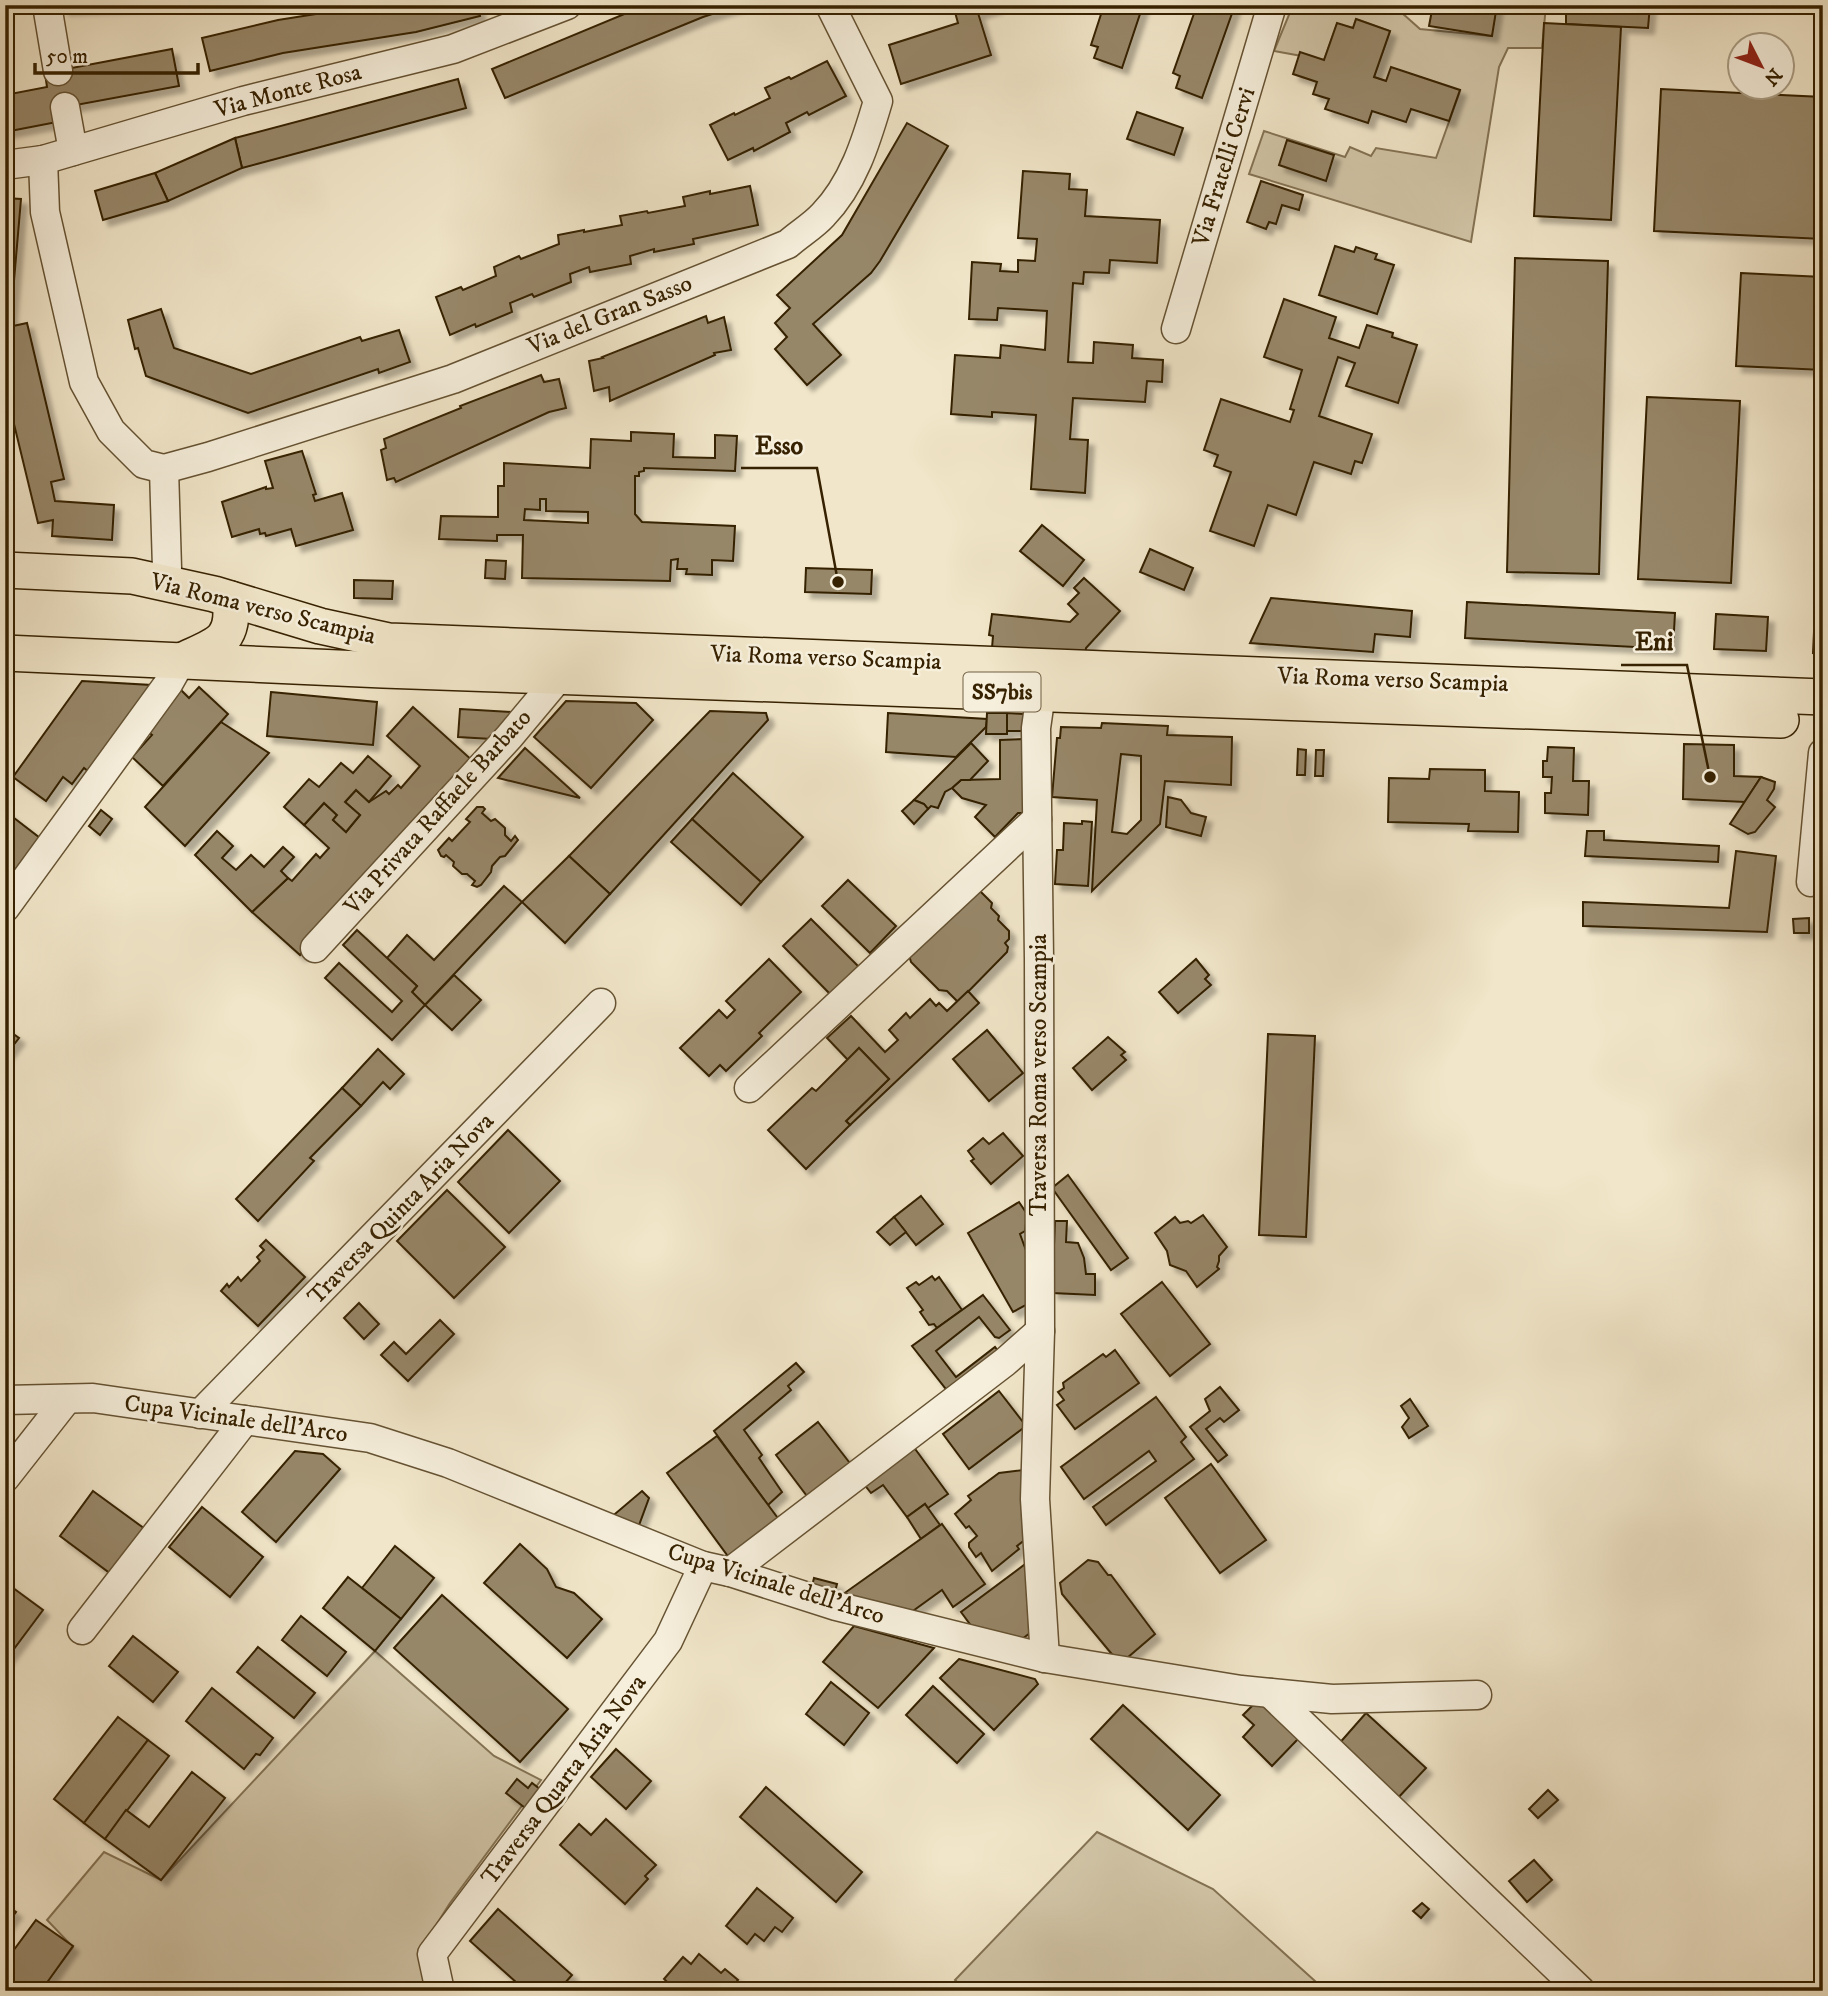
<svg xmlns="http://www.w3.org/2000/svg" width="1828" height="1996" viewBox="0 0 1828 1996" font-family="'IM FELL DW Pica',serif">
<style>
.green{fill:#d1c5a7;stroke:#847354;stroke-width:2}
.building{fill:#978769;stroke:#362100;stroke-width:2;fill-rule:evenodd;filter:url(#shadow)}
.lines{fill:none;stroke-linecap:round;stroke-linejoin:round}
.minor-casing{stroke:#655232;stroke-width:31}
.major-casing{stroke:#362100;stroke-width:38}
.minor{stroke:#f6efdc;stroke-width:28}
.major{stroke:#f1e6c9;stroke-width:35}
.labels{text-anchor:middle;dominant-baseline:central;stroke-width:5;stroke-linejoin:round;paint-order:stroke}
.shield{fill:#f6efdc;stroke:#705f42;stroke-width:2}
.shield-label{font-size:23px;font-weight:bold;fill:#362100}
.street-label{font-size:24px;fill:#362100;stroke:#f6efdc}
.leader{fill:none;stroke:#362100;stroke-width:2.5}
.callout-dot{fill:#362100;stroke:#f6efdc;stroke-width:2.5}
.callout-label{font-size:26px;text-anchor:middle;font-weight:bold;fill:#362100;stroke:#f6efdc;stroke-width:5;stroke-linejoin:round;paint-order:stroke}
</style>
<defs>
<filter id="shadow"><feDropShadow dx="6" dy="6" stdDeviation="2" flood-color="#0004"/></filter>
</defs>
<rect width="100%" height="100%" fill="#f1e6c9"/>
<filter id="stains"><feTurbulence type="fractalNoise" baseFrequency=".00286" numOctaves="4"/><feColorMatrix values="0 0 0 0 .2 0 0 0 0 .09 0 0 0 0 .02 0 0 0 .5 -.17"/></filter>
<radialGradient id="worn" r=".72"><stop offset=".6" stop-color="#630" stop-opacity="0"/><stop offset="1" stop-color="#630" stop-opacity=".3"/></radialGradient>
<g class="green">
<polygon points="1293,5 1393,5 1420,29 1491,36 1497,5 1546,5 1542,48 1508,48 1499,67 1471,242 1249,174 1264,131 1345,157 1350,147 1371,156 1376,148 1436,158 1460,91 1386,81 1374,77 1390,31 1356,19 1353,28 1337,24 1324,60 1274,51"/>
<polygon points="375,1651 494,1756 541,1780 450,1903 421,1949 428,1991 40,1991 73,1947 47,1920 104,1852 161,1880"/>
<polygon points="1097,1832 1213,1889 1326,1991 966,1991 955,1980"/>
</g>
<g class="building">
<polygon points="63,5 151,5 63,9"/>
<polygon points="373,5 478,5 480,16 416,32 283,53 210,71 202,38 278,20"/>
<polygon points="646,5 740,5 703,17 505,98 492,69"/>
<polygon points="953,5 997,5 997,7 978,13 991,55 901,84 889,45 958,23"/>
<polygon points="1104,5 1143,5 1122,68 1094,58 1098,47 1091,45"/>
<polygon points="1197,5 1235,5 1202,98 1176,88 1180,76 1173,73"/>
<polygon points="1433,5 1497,5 1492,36 1429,26"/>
<polygon points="1566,5 1650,5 1648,28 1566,24"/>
<polygon points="1356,19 1390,31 1374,77 1386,81 1391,67 1460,90 1449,121 1411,109 1406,122 1372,111 1368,123 1325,109 1329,99 1313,94 1317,82 1293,74 1300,52 1324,60 1337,23 1353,28"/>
<polygon points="1544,23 1621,27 1611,220 1534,216"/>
<polygon points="172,49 179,86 54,109 57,122 5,132 5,95 47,87 45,73"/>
<polygon points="827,61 846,96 809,115 807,112 786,123 790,132 754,151 753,148 728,160 710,125 734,113 735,115 770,98 765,88 789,77 791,79"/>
<polygon points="458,79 466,108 242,168 235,138"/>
<polygon points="1661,89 1823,97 1823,239 1654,231"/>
<polygon points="1137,112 1183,128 1174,155 1127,139"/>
<polygon points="907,123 948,146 880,261 871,273 813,324 841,355 807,385 775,349 787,337 775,323 790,308 777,295 842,235"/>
<polygon points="235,138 242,168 168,201 155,173"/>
<polygon points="1287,140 1334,155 1326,181 1279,165"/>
<polygon points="1023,171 1070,174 1069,189 1087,190 1085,216 1160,220 1157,263 1110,260 1109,273 1084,272 1083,284 1073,283 1068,362 1093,363 1094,342 1133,345 1132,358 1163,360 1162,382 1147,381 1145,402 1073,398 1070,439 1088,440 1085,493 1031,489 1036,415 992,412 992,417 951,414 955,355 1000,358 1001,345 1045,350 1047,311 998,308 997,320 969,319 972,262 1001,264 1000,271 1018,272 1018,260 1035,261 1037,239 1018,238"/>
<polygon points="155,173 168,201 103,220 95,191"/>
<polygon points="1261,181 1303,195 1299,210 1282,205 1276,224 1269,222 1266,229 1247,222"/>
<polygon points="750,186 758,225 693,239 694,244 654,252 654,249 630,256 631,264 590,272 589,267 570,274 571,282 534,297 532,294 510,303 512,312 476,327 475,324 450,335 436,297 461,287 463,290 496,276 494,267 519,256 521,259 559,244 558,235 584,230 584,232 622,225 620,216 647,211 648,213 685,206 683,197 710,191 710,194"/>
<polygon points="5,198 21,199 11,316 13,326 27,323 64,479 51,482 55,501 114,505 112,540 52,536 53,520 38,523 5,387"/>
<polygon points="1335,246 1354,252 1356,247 1377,254 1375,259 1394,265 1377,314 1319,295"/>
<polygon points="1515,258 1608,261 1599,574 1507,572"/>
<polygon points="1741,273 1823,277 1823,370 1736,366"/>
<polygon points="1284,299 1336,317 1329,338 1359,348 1367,325 1393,333 1392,337 1417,345 1398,403 1346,386 1355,363 1338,357 1319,416 1372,434 1362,463 1355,461 1351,474 1314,462 1296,515 1268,505 1254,546 1210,531 1231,472 1214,466 1218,455 1204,450 1221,399 1290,422 1294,410 1290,409 1302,370 1264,357"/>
<polygon points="161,309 174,348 251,374 360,337 362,341 399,330 410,362 379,373 378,369 248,413 146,376 138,348 135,349 128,320"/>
<polygon points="706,316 708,323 724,317 731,350 714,353 715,355 610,401 609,387 594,391 589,361 603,358 602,357"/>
<polygon points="541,375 544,382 559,379 566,408 549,412 396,482 394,478 387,480 381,450 386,448 384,439 461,408 460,406"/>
<polygon points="1647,397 1740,401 1731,583 1638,579"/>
<path d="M 631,432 L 674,434 L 673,457 L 715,458 L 715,435 L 737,436 L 735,471 L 644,468 L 644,471 L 639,472 L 639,476 L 635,476 L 635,514 L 642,522 L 735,526 L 733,561 L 712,560 L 712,575 L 686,574 L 687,569 L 677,569 L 678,559 L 671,560 L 670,581 L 522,578 L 523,535 L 497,535 L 497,541 L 439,539 L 441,516 L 498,517 L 498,486 L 504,486 L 504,463 L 590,468 L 591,439 L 631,441 ZM 540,499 L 546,499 L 546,511 L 588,512 L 588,523 L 524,520 L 525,509 L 540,510 Z"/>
<polygon points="302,451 316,494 313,495 315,501 342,493 353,530 296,546 291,529 266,536 265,533 260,534 259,529 232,537 222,502 266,487 266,489 273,488 265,461"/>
<polygon points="1042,525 1084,560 1063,586 1020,551"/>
<polygon points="1150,549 1193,568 1184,590 1140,572"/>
<polygon points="486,560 506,561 505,579 485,578"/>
<polygon points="806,568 872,570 871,594 805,592"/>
<polygon points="1084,578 1120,611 1086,648 1085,655 992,648 993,636 989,635 992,614 1070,622 1078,614 1068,604 1079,593 1074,588"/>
<polygon points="354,580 393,581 392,599 354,598"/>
<polygon points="1271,598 1412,611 1410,637 1375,634 1373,652 1250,643"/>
<polygon points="1467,602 1675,613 1673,649 1465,638"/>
<polygon points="1815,611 1823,611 1823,654 1813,653"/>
<polygon points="1716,614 1768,617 1766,651 1714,649"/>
<polygon points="82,681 151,685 89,772 84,768 72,784 63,777 46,801 13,777"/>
<polygon points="178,687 189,698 199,687 228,714 163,786 132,757 152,735 148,732"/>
<polygon points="271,692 377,702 373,745 267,736"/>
<polygon points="566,701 636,703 653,720 591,788 534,737"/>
<polygon points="413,707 474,762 300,955 252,912 288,878 292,881 316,854 320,858 329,848 304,825 324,803 337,815 333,820 346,832 360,815 345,802 356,790 369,802 386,791 389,794 398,785 401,788 420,766 387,736"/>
<polygon points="460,709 511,712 512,715 492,739 458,737"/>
<polygon points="710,711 766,713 768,720 610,894 569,856"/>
<polygon points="888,713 987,719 986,727 956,757 886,752"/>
<polygon points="987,713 1007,713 1007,734 986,734"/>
<polygon points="1007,713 1024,714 1024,731 1007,731"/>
<polygon points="221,722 269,753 185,846 145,807"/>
<path d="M 1102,723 L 1168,726 L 1167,735 L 1232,737 L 1231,785 L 1165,781 L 1160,824 L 1092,891 L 1097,800 L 1052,797 L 1057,738 L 1060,738 L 1061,727 L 1101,728 ZM 1121,754 L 1141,756 L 1141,820 L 1127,834 L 1112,832 Z"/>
<polygon points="1024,739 1024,813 1018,813 995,837 975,817 986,805 962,798 952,788 961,780 1000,779 1000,740"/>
<polygon points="971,743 988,761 970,780 961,780 952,788 945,792 938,808 931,806 928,809 924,804 914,800"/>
<polygon points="1684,744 1734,745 1734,776 1761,777 1745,802 1683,799"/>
<polygon points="1548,747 1574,748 1573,781 1589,781 1588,815 1545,813 1545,793 1551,793 1552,777 1543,777 1543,761 1547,761"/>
<polygon points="525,748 580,798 498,778"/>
<polygon points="1298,749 1306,750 1305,775 1297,775"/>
<polygon points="1316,750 1324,750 1323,776 1315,776"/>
<polygon points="368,756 391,776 369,802 356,790 345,802 360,815 346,832 333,820 337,815 324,803 304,825 284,807 309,779 319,787 341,763 353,773"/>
<polygon points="1430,769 1485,770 1485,791 1519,792 1518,832 1468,831 1469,824 1388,822 1389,778 1429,779"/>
<polygon points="733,773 803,837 761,882 692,819"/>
<polygon points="1761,777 1775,782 1774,789 1767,800 1775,807 1755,832 1748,834 1730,824"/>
<polygon points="1168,797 1181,800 1191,813 1206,817 1201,836 1166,827"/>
<polygon points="914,800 924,804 928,809 914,824 902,811"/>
<polygon points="477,807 483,807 485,809 482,813 491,821 495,819 505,828 505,835 511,841 515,836 518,840 505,856 500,857 492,866 491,872 481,885 477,887 472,885 475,881 467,874 462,874 453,866 454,862 446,855 444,857 441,856 438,850 449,838 452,841 470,822 466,819"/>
<polygon points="101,810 112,819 100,835 89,826"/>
<polygon points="5,811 40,838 5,883"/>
<polygon points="692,819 761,882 741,905 671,842"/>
<polygon points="1082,821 1092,822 1088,886 1055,884 1057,850 1063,850 1064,823 1082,824"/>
<polygon points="217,831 233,846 222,858 236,870 251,855 264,867 283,847 294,857 281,871 288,878 252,912 195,855"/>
<polygon points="1587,831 1604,831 1604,840 1719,846 1718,862 1585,856"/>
<polygon points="1736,851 1776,856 1767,932 1583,926 1583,902 1729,908"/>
<polygon points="569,856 610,894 565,943 522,902"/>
<polygon points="848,880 896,926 870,953 822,906"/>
<polygon points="504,886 522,902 425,1005 412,992 417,986 387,958 407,935 434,960"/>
<polygon points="972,891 981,892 992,903 991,908 999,916 998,920 1009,931 1009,939 1005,943 1008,947 1007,952 958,1002 947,991 939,990 911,962 909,955"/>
<polygon points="1809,918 1809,933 1794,933 1793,919"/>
<polygon points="811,919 859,967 831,995 783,946"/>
<polygon points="357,930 417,986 412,992 425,1005 392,1040 325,978 339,963 392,1012 402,1001 343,945"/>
<polygon points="769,959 801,992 759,1033 762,1036 726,1071 720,1065 709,1076 680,1048 719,1010 727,1018 735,1010 726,1001"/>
<polygon points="1196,959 1209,975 1205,979 1211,985 1178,1013 1159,992"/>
<polygon points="454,975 481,1000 452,1030 425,1005"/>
<polygon points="968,991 979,1003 850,1125 846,1121 889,1079 859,1048 848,1060 827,1038 851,1016 885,1052 898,1040 889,1030 906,1013 910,1018 930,999 936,1006 939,1003 947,1011"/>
<polygon points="5,1028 19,1038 5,1056"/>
<polygon points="987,1030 1023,1073 989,1101 953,1059"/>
<polygon points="1268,1034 1315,1036 1306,1237 1259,1235"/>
<polygon points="1108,1037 1125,1052 1121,1055 1126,1060 1092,1090 1073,1068"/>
<polygon points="859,1048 889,1079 846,1121 850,1125 806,1169 768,1130 812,1088 816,1091"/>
<polygon points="378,1049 404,1074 390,1089 383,1082 361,1106 342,1088"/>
<polygon points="342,1088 361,1106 310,1158 314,1161 258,1221 236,1199"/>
<polygon points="508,1130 560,1181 509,1233 458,1182"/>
<polygon points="1003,1133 1023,1156 991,1184 971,1161 974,1159 968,1151 983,1138 989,1144"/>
<polygon points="1068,1175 1128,1258 1111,1270 1052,1188"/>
<polygon points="447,1190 505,1247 454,1298 397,1241"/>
<polygon points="921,1196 943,1224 916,1245 894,1217"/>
<polygon points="1019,1202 1027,1214 1025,1231 1020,1234 1028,1256 1026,1305 1013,1312 968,1233"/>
<polygon points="1203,1215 1227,1247 1219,1256 1219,1261 1217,1267 1219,1269 1197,1287 1186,1271 1170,1265 1167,1251 1155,1233 1175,1217 1180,1223 1188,1221 1191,1223"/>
<polygon points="894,1217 906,1232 890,1245 877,1232"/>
<polygon points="1055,1221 1067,1221 1066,1242 1078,1243 1084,1258 1086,1274 1095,1274 1095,1295 1052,1293"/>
<polygon points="266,1240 305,1277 258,1326 221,1291 227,1284 229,1287 238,1277 241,1281 260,1261 257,1257 264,1250 260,1246"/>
<polygon points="932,1276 935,1280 939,1277 962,1310 937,1328 934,1324 929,1325 920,1312 923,1310 907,1288 916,1282 919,1285"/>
<polygon points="1162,1282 1210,1344 1170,1376 1121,1314"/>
<polygon points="983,1295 1010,1330 999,1338 995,1337 979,1317 936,1351 956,1377 995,1347 1004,1359 953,1398 912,1346"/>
<polygon points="359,1303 379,1324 364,1339 344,1318"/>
<polygon points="440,1320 454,1334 408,1381 381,1355 394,1342 406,1354"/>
<polygon points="1115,1350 1139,1383 1075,1429 1057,1405 1064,1400 1058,1392 1064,1388 1063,1383 1103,1354 1106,1357"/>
<polygon points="796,1363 804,1372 788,1386 791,1390 744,1430 762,1455 759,1458 782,1492 768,1505 714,1431"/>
<polygon points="1220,1387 1239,1410 1224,1422 1220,1418 1206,1429 1227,1455 1218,1462 1190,1427 1210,1411 1205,1399"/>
<polygon points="999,1391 1026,1426 969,1469 943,1434"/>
<polygon points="1156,1397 1186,1437 1181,1442 1194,1459 1106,1525 1093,1507 1156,1461 1149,1451 1084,1499 1061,1467"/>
<polygon points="1410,1399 1428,1426 1409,1438 1402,1427 1409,1418 1401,1406"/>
<polygon points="818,1422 856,1471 813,1504 776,1455"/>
<polygon points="717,1436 780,1521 730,1559 667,1473"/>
<polygon points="913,1446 948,1494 928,1508 925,1504 907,1517 883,1485 871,1493 863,1483"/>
<polygon points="295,1451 323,1454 340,1469 276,1542 242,1512"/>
<polygon points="1211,1464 1266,1540 1220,1573 1165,1498"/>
<polygon points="1023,1470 1031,1535 1017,1546 1019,1549 992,1571 981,1553 976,1557 969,1547 969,1543 977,1536 969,1526 966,1528 955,1514 971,1500 968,1496 999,1473"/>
<polygon points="93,1491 145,1529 111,1574 60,1536"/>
<polygon points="642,1491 649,1498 638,1528 609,1519"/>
<polygon points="925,1504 940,1525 921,1539 907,1517"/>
<polygon points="202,1507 263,1557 230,1597 169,1547"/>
<polygon points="942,1524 985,1584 953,1607 942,1590 906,1616 839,1597"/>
<polygon points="520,1544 547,1569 556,1587 574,1593 602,1619 567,1658 484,1583"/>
<polygon points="395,1546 434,1578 401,1619 362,1588"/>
<polygon points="1088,1560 1098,1562 1108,1575 1111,1575 1155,1634 1120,1664 1062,1594 1060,1583"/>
<polygon points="1024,1565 1037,1583 1038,1627 1018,1642 975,1631 961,1612"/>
<polygon points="348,1577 401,1619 375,1651 323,1608"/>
<polygon points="814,1578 837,1584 834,1596 811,1590"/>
<polygon points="5,1582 43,1610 5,1661"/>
<polygon points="442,1595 568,1709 520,1762 394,1648"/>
<polygon points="301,1616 346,1652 327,1676 282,1640"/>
<polygon points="854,1626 934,1648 878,1708 823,1662"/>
<polygon points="133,1636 178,1672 153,1702 109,1666"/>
<polygon points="258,1647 315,1693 294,1718 237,1672"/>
<polygon points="959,1659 1035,1679 1038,1684 994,1730 940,1678"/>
<polygon points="831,1682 869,1713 844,1745 806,1714"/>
<polygon points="933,1686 984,1734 957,1763 906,1715"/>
<polygon points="212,1688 273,1738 260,1755 256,1754 244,1769 186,1721"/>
<polygon points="1258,1700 1298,1739 1272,1766 1243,1737 1254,1725 1243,1715"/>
<polygon points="1123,1705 1220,1795 1188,1830 1091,1739"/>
<polygon points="1366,1713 1426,1768 1396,1800 1337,1746"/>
<polygon points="118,1717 148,1740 84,1823 54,1799"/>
<polygon points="148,1740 169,1756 105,1839 84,1823"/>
<polygon points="616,1749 651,1781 626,1809 591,1777"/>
<polygon points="192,1772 225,1798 161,1880 105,1839 126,1810 149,1827"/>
<polygon points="517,1779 528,1788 532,1783 549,1796 529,1811 506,1793"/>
<polygon points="766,1787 862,1872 836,1902 740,1817"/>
<polygon points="1548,1790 1558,1800 1538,1818 1529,1809"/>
<polygon points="606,1819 656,1865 645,1876 648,1879 625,1904 560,1845 579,1824 591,1835"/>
<polygon points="1534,1860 1552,1880 1527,1902 1509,1881"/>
<polygon points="757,1888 793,1918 782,1932 775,1927 764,1941 755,1934 747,1944 726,1926"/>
<polygon points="1422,1903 1429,1909 1421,1918 1413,1911"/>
<polygon points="5,1904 16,1912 5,1927"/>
<polygon points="498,1909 572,1975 558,1991 526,1991 470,1941"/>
<polygon points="36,1920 73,1946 41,1991 5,1991 5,1962"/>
<polygon points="699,1954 721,1973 725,1969 738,1980 729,1991 677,1991 664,1979 683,1957 691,1964"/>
</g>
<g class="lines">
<g class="minor-casing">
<g id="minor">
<polyline points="47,5 58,71"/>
<polyline points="65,107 73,151"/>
<path d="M 43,160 L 45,212 L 84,382 L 111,431 L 144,464 L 164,469 L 208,457 L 453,379 L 788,244 C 799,234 813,226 823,215 C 853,184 866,142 878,101 L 830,5"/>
<polyline points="5,165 43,160 243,101 453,49 567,5"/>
<polyline points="1176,329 1272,5"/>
<polyline points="164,583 167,568 164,469"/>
<polyline points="1041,693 1036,728 1039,958 1040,1331 1035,1499 1045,1658"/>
<polyline points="1811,882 1823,753"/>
<polyline points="5,908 168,684 181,661"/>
<polyline points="315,948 509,737 560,676"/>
<polyline points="749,1088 1037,819"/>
<polyline points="5,1400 93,1398 370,1438 448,1463 703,1566 730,1572 836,1606 1045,1658 1241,1690 1332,1699 1477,1695"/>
<polyline points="200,1414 601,1003"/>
<polyline points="5,1478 67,1399"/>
<polyline points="730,1572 1005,1362 1040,1331"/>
<polyline points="82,1630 245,1420"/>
<polyline points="1270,1693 1581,1991"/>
<polyline points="440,1991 432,1954 668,1641 703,1566"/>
</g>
</g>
<g class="major-casing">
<g id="major">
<polyline points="5,570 132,576 214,594 320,626 389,641 1823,697"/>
<polyline points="5,653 383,670 1781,720"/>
<path d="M 181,661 C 215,645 236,643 230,599"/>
</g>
</g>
<use href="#minor" class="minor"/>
<use href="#major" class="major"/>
</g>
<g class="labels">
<rect class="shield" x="963.5" y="672.5" width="77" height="39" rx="5"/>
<g class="shield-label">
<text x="1002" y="692">SS7bis</text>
</g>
<g class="street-label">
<text transform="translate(288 91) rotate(-15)">Via Monte Rosa</text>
<text transform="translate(1224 167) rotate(-73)">Via Fratelli Cervi</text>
<text transform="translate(610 315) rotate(-22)">Via del Gran Sasso</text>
<text transform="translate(263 609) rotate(14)">Via Roma verso Scampia</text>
<text transform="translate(826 658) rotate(2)">Via Roma verso Scampia</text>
<text transform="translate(1393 680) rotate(2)">Via Roma verso Scampia</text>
<text transform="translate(438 812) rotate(-48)">Via Privata Raffaele Barbato</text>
<text transform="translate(1039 1075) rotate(-90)">Traversa Roma verso Scampia</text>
<text transform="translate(401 1209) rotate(-46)">Traversa Quinta Aria Nova</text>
<text transform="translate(236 1419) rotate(8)">Cupa Vicinale dell'Arco</text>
<text transform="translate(776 1584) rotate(17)">Cupa Vicinale dell'Arco</text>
<text transform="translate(564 1780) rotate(-53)">Traversa Quarta Aria Nova</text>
</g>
</g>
<path class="leader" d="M838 582L817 468H741M1710 777L1687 665H1621"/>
<g class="callout-dot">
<circle cx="838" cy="582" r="7"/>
<circle cx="1710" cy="777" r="7"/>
</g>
<g class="callout-label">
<text x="779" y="454">Esso</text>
<text x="1654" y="650">Eni</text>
</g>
<rect width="1828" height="1996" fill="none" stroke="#f1e6c9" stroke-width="28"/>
<rect x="7" y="7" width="1814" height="1982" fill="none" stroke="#362100" stroke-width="3.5"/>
<rect x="14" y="14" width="1800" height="1968" fill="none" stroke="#362100" stroke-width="2"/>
<g transform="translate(1761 66) rotate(132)"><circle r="33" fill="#f6efdc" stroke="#a99d84" stroke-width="2"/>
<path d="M0-5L12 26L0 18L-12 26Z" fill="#8f2418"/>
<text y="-10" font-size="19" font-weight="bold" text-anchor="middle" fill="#362100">N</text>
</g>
<path d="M35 63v10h163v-10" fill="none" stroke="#362100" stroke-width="3.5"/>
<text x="46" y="63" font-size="21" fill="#362100" stroke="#f6efdc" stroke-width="5" paint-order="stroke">50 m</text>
<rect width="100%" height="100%" filter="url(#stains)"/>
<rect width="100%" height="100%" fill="url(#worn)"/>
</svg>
